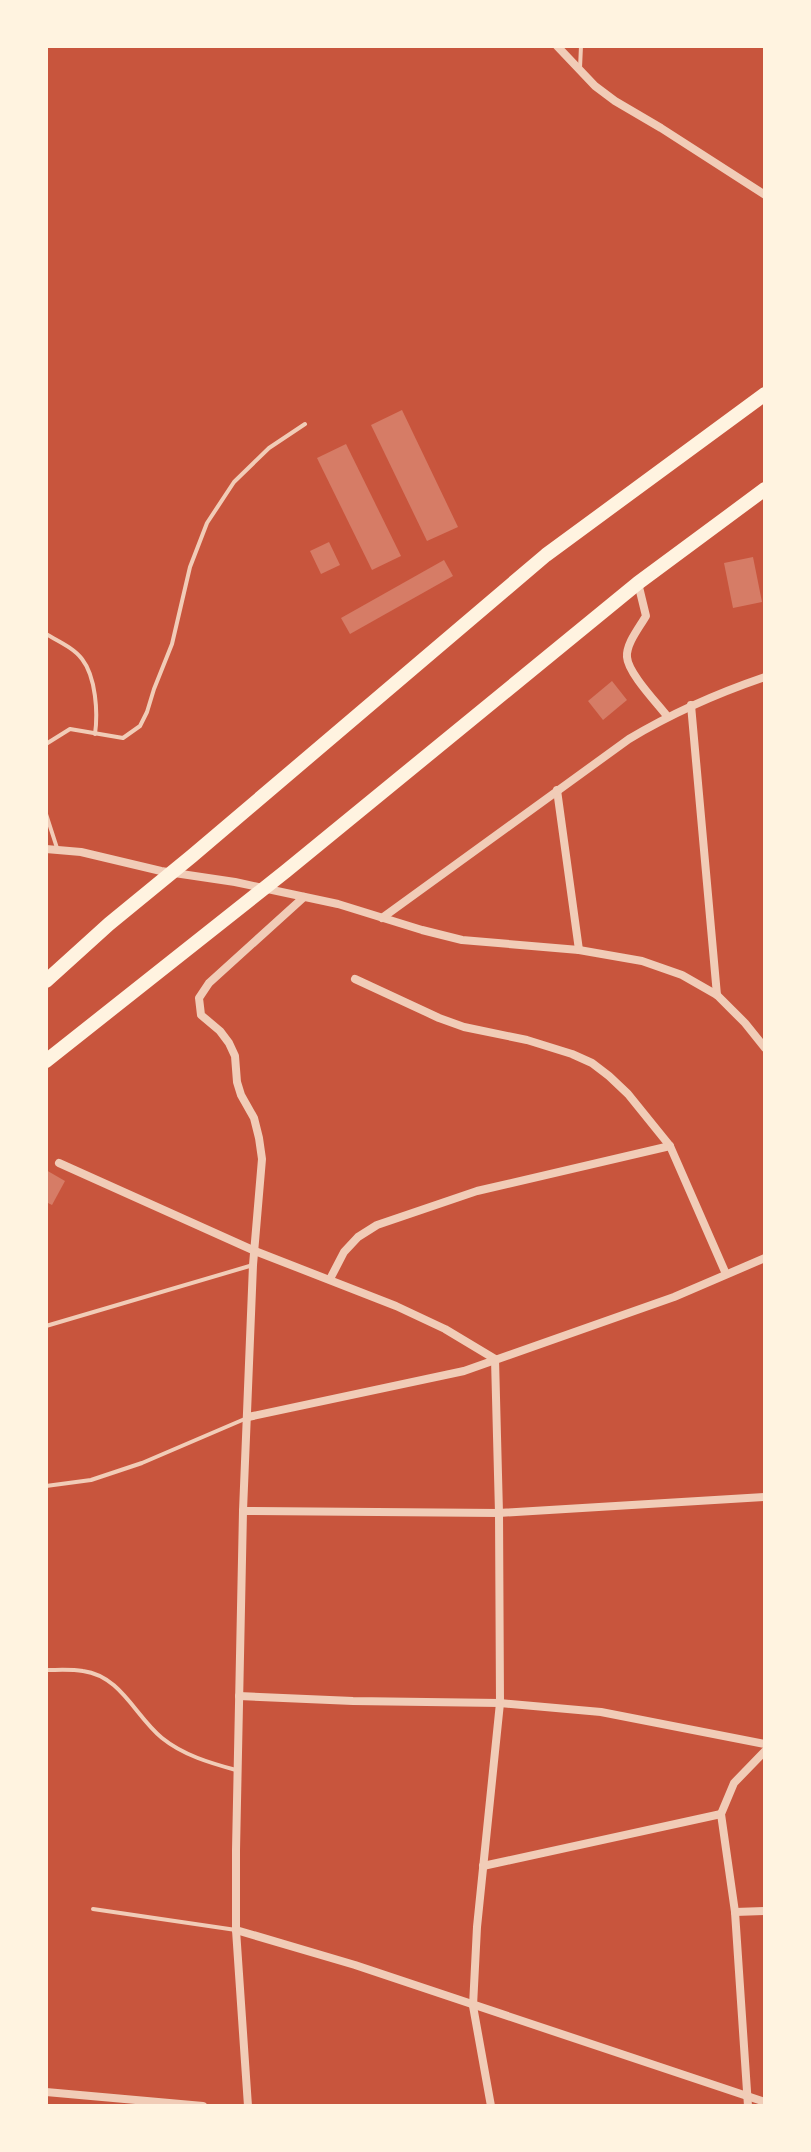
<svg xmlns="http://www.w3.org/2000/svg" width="811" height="2152" viewBox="0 0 811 2152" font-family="'Fira Sans Condensed',sans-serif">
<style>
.building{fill:#d67c66}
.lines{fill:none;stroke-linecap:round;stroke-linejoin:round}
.service{stroke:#f1ccb7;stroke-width:4}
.minor{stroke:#f1ccb7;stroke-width:8}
.motorway{stroke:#fff3e0;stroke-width:14}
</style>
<rect width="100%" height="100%" fill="#c8553d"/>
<g class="building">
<polygon points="402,410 458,527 427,541 371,425"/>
<polygon points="346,444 401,556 372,570 317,458"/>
<polygon points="329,542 340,565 321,574 310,551"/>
<polygon points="753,557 762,602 733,608 724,563"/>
<polygon points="444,560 453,576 350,634 341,618"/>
<polygon points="612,681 627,700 603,720 588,701"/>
<polygon points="46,1170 65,1181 52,1205 46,1202"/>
</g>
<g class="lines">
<g class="service">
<polyline points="580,68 581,46"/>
<path d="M 46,634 C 58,641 74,648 82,659 C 96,677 98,713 95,734"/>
<polyline points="46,744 70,729 123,738 140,726 147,712 154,689 172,644 190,567 207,523 234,482 269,448 305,424"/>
<polyline points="46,814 57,848"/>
<polyline points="46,1326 253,1265"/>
<polyline points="46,1486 91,1480 142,1463 247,1418"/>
<path d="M 46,1670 C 58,1670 71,1669 83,1671 C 121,1676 135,1716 162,1738 C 183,1755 210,1763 236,1770"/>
<polyline points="93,1909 236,1930"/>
</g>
<g class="minor">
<polyline points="557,46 595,86 615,101 661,128 765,195"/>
<path d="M 638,583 L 646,616 C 639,628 626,644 627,657 C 628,673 657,703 667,716"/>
<polyline points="691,705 717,995"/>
<polyline points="557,790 579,950"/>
<polyline points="46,849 81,852 161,871 235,882 338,904 422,930 462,940 579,950 642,961 682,975 717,995 745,1023 765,1048"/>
<path d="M 382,918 L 629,739 C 674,712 715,694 765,677"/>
<polyline points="355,979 439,1018 464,1027 527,1040 572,1054 592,1063 609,1076 628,1094 670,1146 726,1274"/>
<polyline points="59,1163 255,1251 396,1306 445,1329 495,1359 499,1513 500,1703 477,1927 473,2006 491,2106"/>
<polyline points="330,1279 344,1252 358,1237 377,1225 477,1191 670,1146"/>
<polyline points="248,1417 464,1371 674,1297 765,1258"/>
<polyline points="243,1511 499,1513 765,1497"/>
<polyline points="239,1696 353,1701 500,1703 601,1712 765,1744"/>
<polyline points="483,1866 721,1814"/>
<polyline points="735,1912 765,1911"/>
<polyline points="236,1930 355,1965 765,2102"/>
<polyline points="46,2092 203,2106"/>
<polyline points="248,2106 236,1930 236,1850 243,1511 253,1265 262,1159 259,1138 254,1118 241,1095 237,1082 235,1056 229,1043 220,1031 201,1015 199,998 209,983 304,897"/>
<polyline points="748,2106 735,1912 721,1814 734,1783 765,1751"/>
</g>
<g class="motorway">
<polyline points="46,981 109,924 192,856 546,555 765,394"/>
<polyline points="46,1061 286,871 638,583 765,489"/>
</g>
</g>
<rect width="811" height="2152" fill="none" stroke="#fff3e0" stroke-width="96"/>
</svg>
